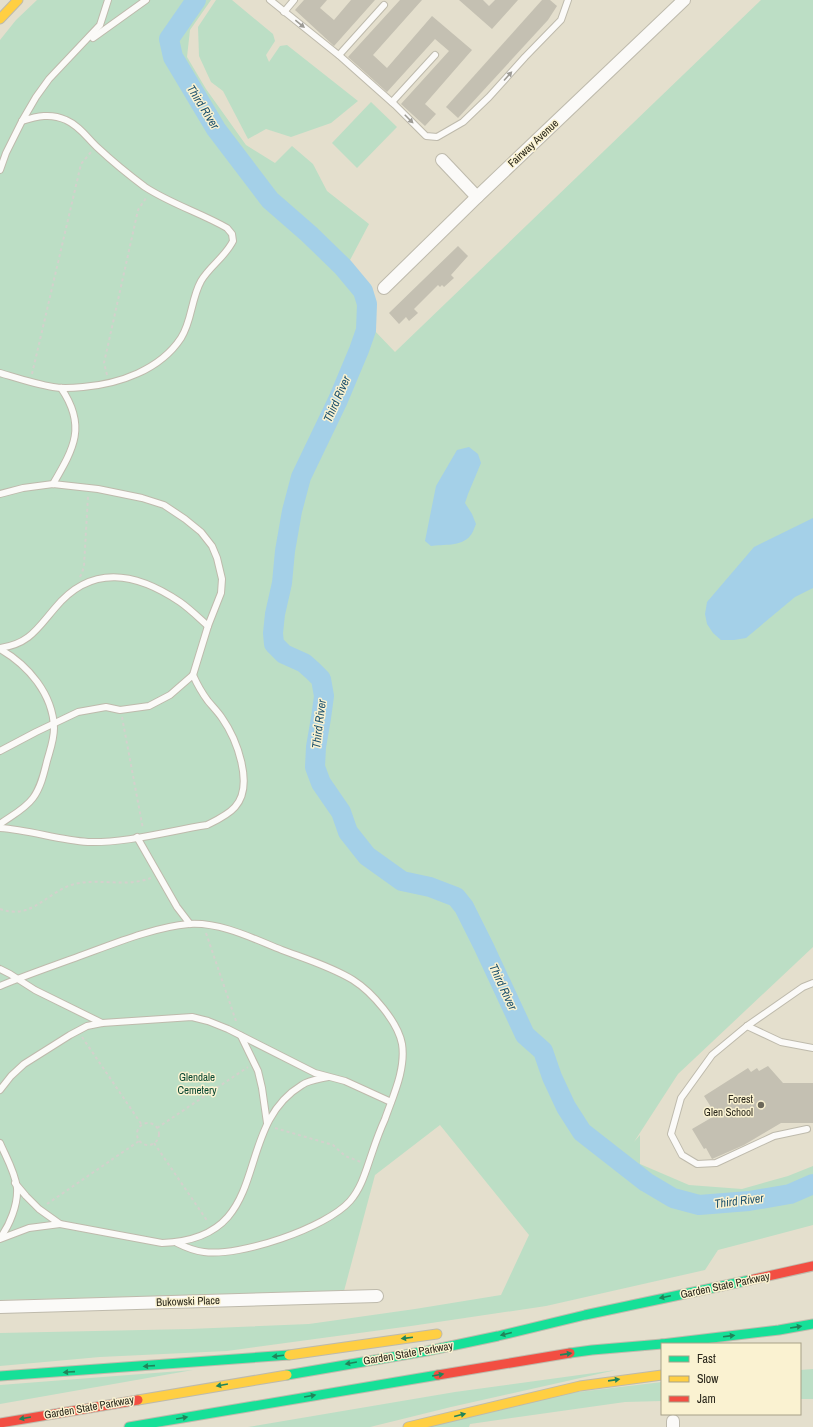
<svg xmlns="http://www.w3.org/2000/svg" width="813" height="1427" viewBox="0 0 813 1427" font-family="'Archivo Narrow',sans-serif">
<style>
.green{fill:#bcdec5}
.water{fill:#a4d0e8}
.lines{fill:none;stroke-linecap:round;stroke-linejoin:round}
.river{stroke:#a4d0e8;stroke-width:20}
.building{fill:#c4c0b2}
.lane-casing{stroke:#bebaac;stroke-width:8}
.street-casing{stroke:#bebaac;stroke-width:14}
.fast-casing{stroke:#bebaac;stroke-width:11}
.slow-casing{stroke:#bebaac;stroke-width:11}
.jam-casing{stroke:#bebaac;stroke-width:11}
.path{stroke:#d3d1cc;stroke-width:2;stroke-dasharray:3 3;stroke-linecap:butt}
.lane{stroke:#fbfaf8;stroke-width:6}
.street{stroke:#fbfaf8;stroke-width:12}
.fast{stroke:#16e098;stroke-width:9}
.slow{stroke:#ffcf43;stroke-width:9}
.jam{stroke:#f24e42;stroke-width:9}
.oneway{fill:#9d9b95}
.oneway2{fill:#20845a}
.poi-dot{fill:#6b6759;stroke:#faf2d1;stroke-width:1.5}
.labels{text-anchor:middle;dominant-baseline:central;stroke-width:3;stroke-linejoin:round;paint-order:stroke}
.street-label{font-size:11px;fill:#2a271b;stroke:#faf2d1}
.park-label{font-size:11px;fill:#084731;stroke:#faf2d1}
.poi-label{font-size:11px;fill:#2a271b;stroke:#faf2d1;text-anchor:end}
.water-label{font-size:12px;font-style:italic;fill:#1d516d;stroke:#faf2d1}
</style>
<rect width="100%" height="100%" fill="#e4dfcd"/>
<g class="green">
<polygon points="37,0 211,0 190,30 187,57 206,89 246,145 275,163 292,146 313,164 327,191 369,224 349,262 370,293 373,329 395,352 761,0 813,0 813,947 678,1074 634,1142 640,1135 640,1164 689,1185 742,1189 788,1176 813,1166 813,1225 718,1250 705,1270 546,1306 411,1326 227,1351 100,1357 0,1366 0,1333 190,1329 309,1324 415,1309 501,1295 529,1235 440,1125 375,1175 344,1291 0,1300 0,40 16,20"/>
<polygon points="216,0 232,0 273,34 275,41 266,55 269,62 280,46 287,45 358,101 331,123 291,137 266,129 248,139 223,91 211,82 199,56 198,27"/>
<polygon points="371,102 397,127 357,168 332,143"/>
<polygon points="813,1369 813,1399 800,1399 800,1370"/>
<polygon points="193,1370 0,1404 0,1385"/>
<polygon points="616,1370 451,1407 370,1427 248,1427 455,1392"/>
<polygon points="662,1382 662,1401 625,1402 470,1424 469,1427 428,1427 561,1394"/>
</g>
<g class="water">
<path d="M 469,447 L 478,454 L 481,463 L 468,494 L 465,503 L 472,514 L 476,524 C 474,528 473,533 470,536 C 461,547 443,544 431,546 L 425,541 L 436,486 L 457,450 Z"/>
<polygon points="813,518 813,588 795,597 746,638 734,640 721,640 713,633 707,624 705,614 707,602 754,547"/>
</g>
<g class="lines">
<polyline class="river" points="196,0 169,39 173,57 216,129 270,200 309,234 343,267 363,291 367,304 366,330 359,350 338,400 301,477 292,511 285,551 282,583 275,614 273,633 274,644 284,654 304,663 313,671 321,679 324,696 321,718 316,747 315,767 321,783 341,812 348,832 367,856 402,881 430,887 456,897 464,907 484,947 525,1035 543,1051 552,1077 566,1107 582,1132 646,1182 673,1198 699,1205 749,1201 790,1194 813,1184"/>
</g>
<g class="building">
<polygon points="304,0 327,0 320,8 334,20 351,0 375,0 334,46 295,10"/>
<polygon points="400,0 422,0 373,55 387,68 432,16 472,50 425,104 436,114 425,126 401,104 449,51 435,39 387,92 348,57"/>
<polygon points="459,0 483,0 489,6 495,0 518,0 492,29"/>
<polygon points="542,0 550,0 557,6 548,20 458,118 446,107"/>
<polygon points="458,246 468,256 451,275 454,278 444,287 442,285 440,287 438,285 414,309 418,313 409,321 406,317 399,324 389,313"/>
<polygon points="768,1066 783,1083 813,1083 813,1123 781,1123 744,1145 712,1159 706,1148 704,1149 692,1129 716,1115 704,1096 748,1068 751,1072 757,1068 759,1071"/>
</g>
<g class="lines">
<g class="lane-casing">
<g id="lane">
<polyline points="270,0 341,57 395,105 426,136 437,137 463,122 489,97 525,57 561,20 568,0"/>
<polyline points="284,12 294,0"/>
<polyline points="93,38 146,0"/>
<polyline points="339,55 384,5"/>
<polyline points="392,102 435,55"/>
<polyline points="0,170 6,153 22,121 36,97 49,79 100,25 108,0"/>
<path d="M 0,373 C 17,378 35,384 53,387 C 63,389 73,388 83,387 C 119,384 160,370 181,338 C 192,321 191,299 201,281 C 210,266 225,257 233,241 L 232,234 L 227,228 C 201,213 171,204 145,187 C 129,175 113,162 98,148 C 88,139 80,126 66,120 C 51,113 37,116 22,121"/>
<path d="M 53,484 C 74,448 87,426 61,388"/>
<polyline points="0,494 23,488 53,484 98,489 142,498 164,505 185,519 201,532 212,546 217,558 222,579 221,593 208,626 193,675 170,695 149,706 120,710 106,707 78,712 36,732 0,751"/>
<path d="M 0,648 C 29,644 37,629 55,608 C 92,563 137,573 180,602 C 190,609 199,618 208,626"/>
<path d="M 0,649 C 28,665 53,694 54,728 C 54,740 50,750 47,761 C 44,773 41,787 33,798 C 25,809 11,816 0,824"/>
<path d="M 0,828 C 30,830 58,840 88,842 C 128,843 168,831 207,825 C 217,820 228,815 235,807 C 255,785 236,738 222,718 C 218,712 213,707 208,701 C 202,693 197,684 193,675"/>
<polyline points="137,837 177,907 190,924"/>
<polyline points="0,969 10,974 35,990 102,1023"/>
<path d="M 0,986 C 26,975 53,966 80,956 C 113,944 154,927 189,924 C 221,922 254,939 282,950 C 306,959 332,967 353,980 C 372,992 398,1022 402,1044 C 406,1069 393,1096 385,1119 C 380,1130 376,1141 372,1153 C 366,1170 362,1187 350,1201 C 326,1228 240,1257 204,1252 C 194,1251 185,1247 177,1243"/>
<polyline points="747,1026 781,1042 813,1048"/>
<polyline points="241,1036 258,1071 262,1088 267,1123"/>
<polyline points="0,1090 11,1076 24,1064 70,1035 87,1026 102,1023 192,1017 208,1021 228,1029 315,1073 345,1081 391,1102"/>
<polyline points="807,1129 774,1136 716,1163 697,1164 682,1155 671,1134 681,1098 712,1055 747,1026 803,987 813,983"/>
<path d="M 0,1143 C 6,1157 15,1172 17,1188 C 18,1204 10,1225 0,1238"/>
<path d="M 15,1183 L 26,1196 L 39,1209 L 60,1224 L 162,1243 C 277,1239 229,1129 302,1085 C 309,1080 320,1079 328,1077"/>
<polyline points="0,1239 29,1228 60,1224"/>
</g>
</g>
<g class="street-casing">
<g id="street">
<polyline points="442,160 477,197"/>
<polyline points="384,288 477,197 684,0"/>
<polyline points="0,1307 377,1296"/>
<polyline points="673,1421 673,1427"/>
</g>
</g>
<g class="fast-casing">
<g id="fast">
<polyline points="662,1344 779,1330 813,1324"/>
<polyline points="570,1353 592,1350 662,1344"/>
<polyline points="287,1375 427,1351 498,1336 585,1315 750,1280"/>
<polyline points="0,1376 289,1355"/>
<polyline points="129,1427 438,1375"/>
</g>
</g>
<g class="slow-casing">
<g id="slow">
<polyline points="0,19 18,0"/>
<polyline points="289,1355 437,1334"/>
<polyline points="138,1400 287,1375"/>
<polyline points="408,1427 580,1386 662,1375"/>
</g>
</g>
<g class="jam-casing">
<g id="jam">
<polyline points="750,1280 813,1266"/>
<polyline points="438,1375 570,1353"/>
<polyline points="0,1423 138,1400"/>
</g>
</g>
<g class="path">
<polyline points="32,374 81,164 91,152"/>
<polyline points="107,375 104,363 138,210 146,198"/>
<polyline points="80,577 82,573 84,566 88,496"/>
<polyline points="122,717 143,829"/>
<path d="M 0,909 C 31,920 44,895 71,885 C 96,877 125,888 151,878"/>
<polyline points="206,933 237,1024"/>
<polyline points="82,1037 142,1125"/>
<circle cx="148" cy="1134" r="11"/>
<polyline points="157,1128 248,1067"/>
<polyline points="275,1128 333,1145 345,1156 361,1162"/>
<polyline points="154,1143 208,1222"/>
<polyline points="47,1204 139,1141"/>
</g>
<use href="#lane" class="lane"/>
<use href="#street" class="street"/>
<use href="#fast" class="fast"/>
<use href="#slow" class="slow"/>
<use href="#jam" class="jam"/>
</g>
<defs><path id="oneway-solid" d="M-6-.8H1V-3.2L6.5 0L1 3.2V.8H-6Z"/></defs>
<g class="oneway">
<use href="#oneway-solid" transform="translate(300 24) rotate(39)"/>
<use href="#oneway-solid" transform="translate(508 76) rotate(-48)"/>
<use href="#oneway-solid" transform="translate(409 119) rotate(45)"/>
</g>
<g class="oneway2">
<use href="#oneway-solid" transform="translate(665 1297) rotate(168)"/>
<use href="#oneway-solid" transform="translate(796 1327) rotate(-9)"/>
<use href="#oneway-solid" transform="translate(506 1334) rotate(166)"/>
<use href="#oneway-solid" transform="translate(729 1336) rotate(-7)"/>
<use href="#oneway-solid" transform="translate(407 1338) rotate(173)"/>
<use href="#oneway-solid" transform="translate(566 1354) rotate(-8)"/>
<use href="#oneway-solid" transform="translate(278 1356) rotate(173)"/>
<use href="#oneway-solid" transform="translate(351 1363) rotate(170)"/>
<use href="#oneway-solid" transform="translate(149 1366) rotate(176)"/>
<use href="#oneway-solid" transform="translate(69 1372) rotate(176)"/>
<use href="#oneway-solid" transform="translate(438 1375) rotate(-10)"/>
<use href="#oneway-solid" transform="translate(614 1380) rotate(-8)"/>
<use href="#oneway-solid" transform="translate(222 1385) rotate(170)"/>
<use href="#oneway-solid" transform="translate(310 1396) rotate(-10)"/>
<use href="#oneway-solid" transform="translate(460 1415) rotate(-14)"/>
<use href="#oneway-solid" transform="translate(25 1418) rotate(170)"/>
<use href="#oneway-solid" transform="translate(182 1418) rotate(-10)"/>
</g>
<circle class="poi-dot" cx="761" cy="1105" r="4"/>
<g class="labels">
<g class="street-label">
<text transform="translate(533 143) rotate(-43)">Fairway Avenue</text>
<text transform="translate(725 1285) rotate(-12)">Garden State Parkway</text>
<text transform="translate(188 1301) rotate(-2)">Bukowski Place</text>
<text transform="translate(408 1353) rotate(-10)">Garden State Parkway</text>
<text transform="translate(89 1407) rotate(-10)">Garden State Parkway</text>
</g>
<g class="park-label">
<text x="197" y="1077">Glendale<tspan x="197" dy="13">Cemetery</tspan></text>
</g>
<g class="poi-label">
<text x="753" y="1099">Forest<tspan x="753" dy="13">Glen School</tspan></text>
</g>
<g class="water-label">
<text transform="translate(203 107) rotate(58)">Third River</text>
<text transform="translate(337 399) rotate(-66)">Third River</text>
<text transform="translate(319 724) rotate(-83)">Third River</text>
<text transform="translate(503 987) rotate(65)">Third River</text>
<text transform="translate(739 1201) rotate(-7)">Third River</text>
</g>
</g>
<rect x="661" y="1343" width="140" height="72" fill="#faf2d1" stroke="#a7a188"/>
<rect x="669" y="1356" width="20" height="6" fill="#16e098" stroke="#a7a188"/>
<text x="697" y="1363" font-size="12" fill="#2a271b">Fast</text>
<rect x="669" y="1376" width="20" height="6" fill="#ffcf43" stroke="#a7a188"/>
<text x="697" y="1383" font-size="12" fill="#2a271b">Slow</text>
<rect x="669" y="1396" width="20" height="6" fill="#f24e42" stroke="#a7a188"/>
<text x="697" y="1403" font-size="12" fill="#2a271b">Jam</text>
</svg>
